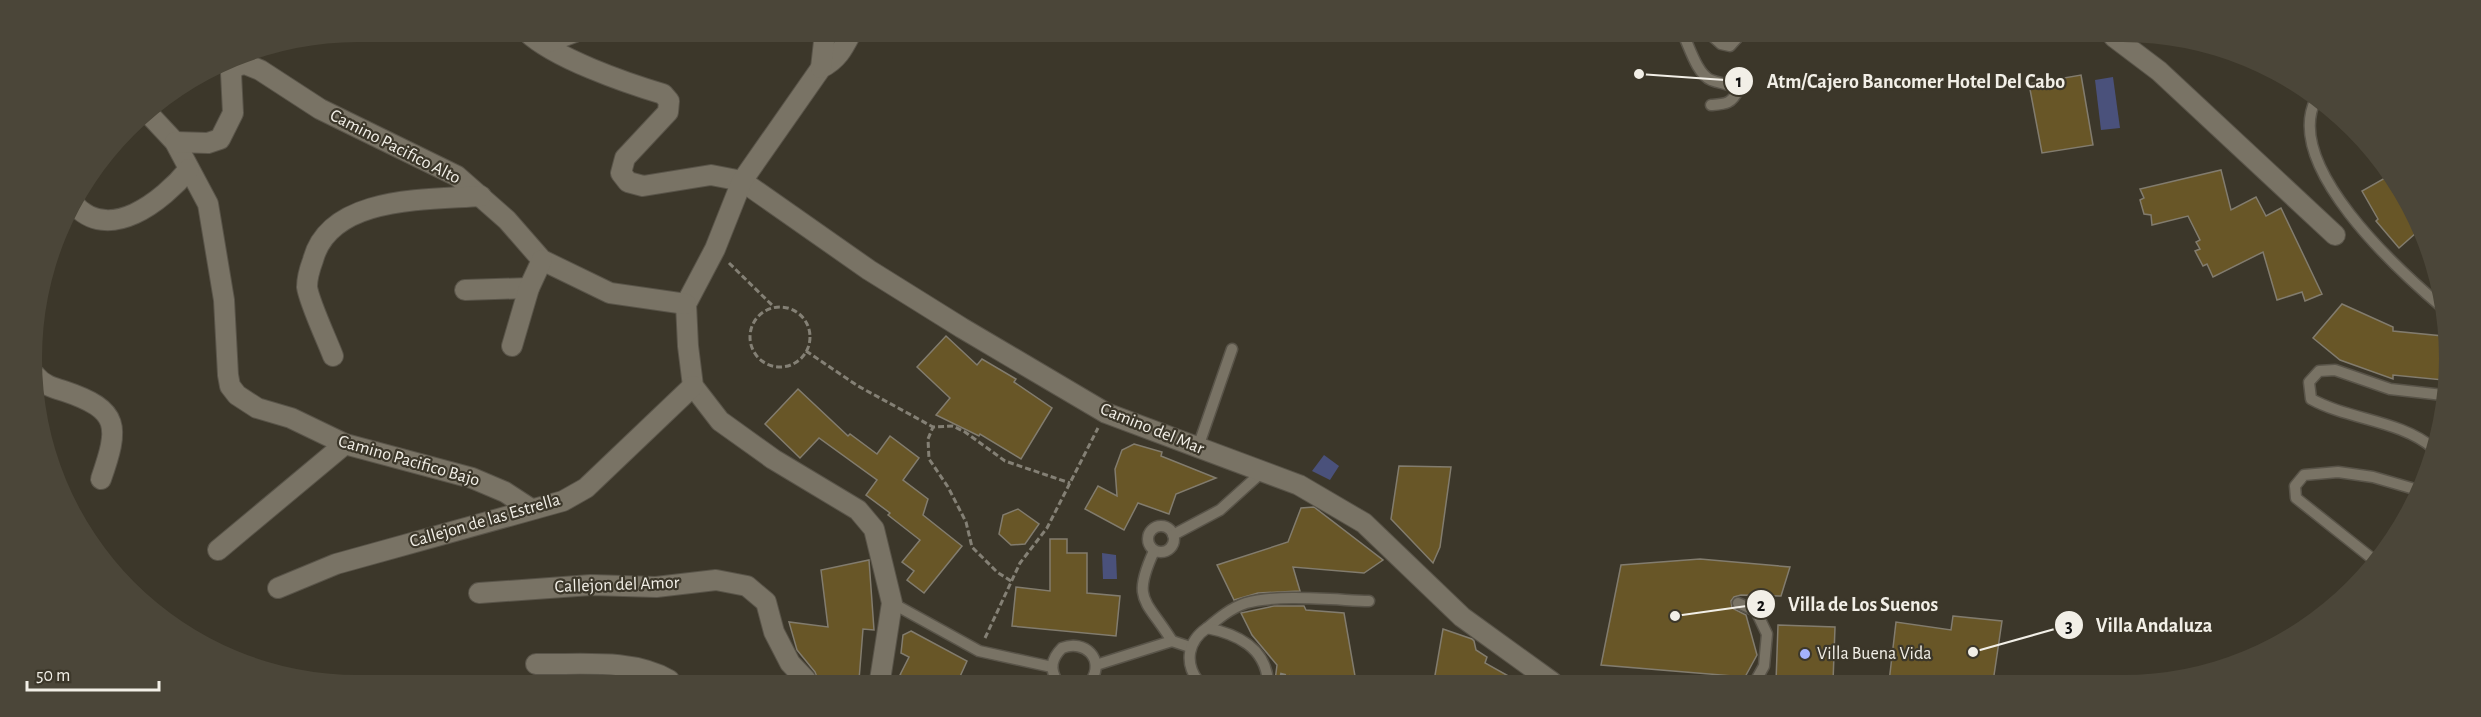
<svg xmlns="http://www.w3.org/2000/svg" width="2481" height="717" viewBox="0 0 2481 717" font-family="'Alegreya Sans',sans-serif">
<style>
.water{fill:#4a517b}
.building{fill:#685627;stroke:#827c6e;stroke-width:1.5}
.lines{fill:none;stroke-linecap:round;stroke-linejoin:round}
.lane-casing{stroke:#595449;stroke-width:13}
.street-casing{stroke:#595449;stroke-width:22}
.path{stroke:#848075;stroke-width:3;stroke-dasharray:6 3;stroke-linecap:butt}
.lane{stroke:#797365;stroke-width:10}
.street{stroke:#797365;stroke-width:20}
.poi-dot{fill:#a4b2fc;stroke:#3c372a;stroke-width:2}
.labels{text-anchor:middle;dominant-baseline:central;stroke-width:4.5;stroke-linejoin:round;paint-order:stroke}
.street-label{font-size:18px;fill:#f2efe7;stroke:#3c372a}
.poi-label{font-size:18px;fill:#f2efe7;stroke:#3c372a;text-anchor:start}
.leader{fill:none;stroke:#f2efe7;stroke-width:2}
.callout-dot{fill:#f2efe7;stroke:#3c372a;stroke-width:2}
.mark-label{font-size:18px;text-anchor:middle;font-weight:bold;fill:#111}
.callout-label{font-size:20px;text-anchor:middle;font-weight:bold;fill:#f2efe7;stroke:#3c372a;stroke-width:4.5;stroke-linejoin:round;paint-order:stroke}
</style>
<rect width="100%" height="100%" fill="#3c372a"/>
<g class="water">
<polygon points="2113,77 2120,128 2101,130 2095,80"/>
<polygon points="1324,455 1339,466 1330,480 1312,471"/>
<polygon points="1102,553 1116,555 1117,579 1103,579"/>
</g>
<g class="building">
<polygon points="2081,75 2093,145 2042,153 2029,84"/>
<polygon points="2221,170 2231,210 2256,197 2266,216 2281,208 2322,294 2305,301 2302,292 2277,300 2263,252 2213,277 2207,264 2203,266 2195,251 2200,249 2196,242 2200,240 2188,216 2152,225 2151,215 2144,214 2140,200 2144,198 2140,189"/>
<polygon points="2392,174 2417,232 2399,248 2376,221 2378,219 2362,191"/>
<polygon points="2342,304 2393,327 2393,331 2443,336 2443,380 2393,375 2393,379 2340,360 2313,338"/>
<polygon points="946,336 977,365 982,359 1016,379 1014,382 1052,408 1021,459 980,434 979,436 936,415 950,398 917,367"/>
<polygon points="798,389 848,436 850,434 877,454 890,436 919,458 903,480 928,499 923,515 962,546 924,593 907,580 914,571 902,562 920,540 888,515 890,513 866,495 877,480 819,438 800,458 765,424"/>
<polygon points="1134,444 1162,452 1161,456 1216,478 1176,494 1169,514 1138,503 1124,530 1085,509 1098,486 1117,496 1115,469 1122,450"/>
<polygon points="1399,466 1451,467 1440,547 1433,563 1391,519"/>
<polygon points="1314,507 1383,560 1364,573 1293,567 1300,591 1258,593 1234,600 1217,565 1288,542 1301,508"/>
<polygon points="1018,509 1039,524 1025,544 1011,545 999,534 1003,515"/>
<polygon points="1050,539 1067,539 1067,553 1087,553 1087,593 1120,596 1116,636 1012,626 1016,587 1050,591"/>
<polygon points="1700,559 1790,567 1781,596 1741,595 1734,597 1731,601 1732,608 1746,615 1757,655 1745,677 1601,665 1621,565"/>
<polygon points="869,560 874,630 863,629 859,680 818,680 815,672 797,650 789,622 828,627 821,570"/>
<polygon points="1274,606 1304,606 1306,610 1344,613 1355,676 1351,676 1350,681 1275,681 1277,665 1252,635 1241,613"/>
<polygon points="1953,616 2002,621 1993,682 1889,682 1896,622 1951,630"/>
<polygon points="1778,625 1835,627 1833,682 1776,682"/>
<polygon points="1443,629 1472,639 1474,641 1476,650 1487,657 1485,663 1519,682 1434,681"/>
<polygon points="911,631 967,661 958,681 911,680 900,675 909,657 901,653 903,635"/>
</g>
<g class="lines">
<g class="lane-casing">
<g id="lane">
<path d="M 1684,36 C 1690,49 1698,75 1711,80 C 1721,84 1729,83 1738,90 C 1732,104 1725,104 1711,105"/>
<polyline points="1712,36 1721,44 1730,46 1739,36"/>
<path d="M 2316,99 C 2282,165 2397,269 2443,308"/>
<polyline points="1198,447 1232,349"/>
<path d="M 2433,448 C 2400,420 2349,420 2311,399 L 2309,382 L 2319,371 L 2335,370 L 2390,389 L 2443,395"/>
<circle cx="1161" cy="539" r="13"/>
<polyline points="1173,535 1220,510 1261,473"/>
<path d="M 1154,551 C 1131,601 1146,599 1172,641"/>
<polyline points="2374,560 2296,498 2295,486 2304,475 2338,472 2373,477 2418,490"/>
<polyline points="892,603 979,651 1052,667"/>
<polyline points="1738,603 1756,611 1767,634 1764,666 1755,682"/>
<path d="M 1207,628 C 1219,618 1231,608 1246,603 C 1277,594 1336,600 1369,601"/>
<polyline points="1096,665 1172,641 1190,647"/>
<path d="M 1057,681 C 1049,668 1052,658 1062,648 C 1085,639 1105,659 1091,681"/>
<path d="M 1198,681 C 1184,662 1188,641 1207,628 C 1237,634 1265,647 1268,681"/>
</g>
</g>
<g class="street-casing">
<g id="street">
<path d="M 527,32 C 554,58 626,83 663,94 L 669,101 L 668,112 L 625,158 L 621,173 L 628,182 L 643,186 L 711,175 L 742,181 L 869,270 L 962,328 L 1106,413 L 1299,485 L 1364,523 L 1462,617 L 1552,682"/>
<path d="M 851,33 C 843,49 837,60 821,68 L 742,181 L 715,249 L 686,304 L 688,346 L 693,386 L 720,421 L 773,459 L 858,510 L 874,529 L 892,603 L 880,680"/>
<polyline points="2114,37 2159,71 2335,235"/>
<polyline points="544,44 575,32"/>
<polyline points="821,68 825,33"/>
<polyline points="146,111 175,142 208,204 224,300 228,375 230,386 237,395 257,408 291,418 345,444 472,478 505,492 531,509"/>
<polyline points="175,142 208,143 220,139 233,113 231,73 236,66 245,64 260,70 320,109 457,176 507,220 542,260 610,293 686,304"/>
<path d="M 73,203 C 108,245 163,201 189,169"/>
<polyline points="465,290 529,288"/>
<polyline points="512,346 529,288 542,260"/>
<path d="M 333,356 C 327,340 309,302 307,287 C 307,278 310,268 313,260 C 330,195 428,200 481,196"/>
<path d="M 36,376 C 43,385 54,388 64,391 C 121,410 119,427 101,479"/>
<polyline points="218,550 345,444"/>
<polyline points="278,588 336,564 563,501 586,488 693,386"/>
<polyline points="479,593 591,585 656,587 716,580 747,586 766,602 774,632 790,663 806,680"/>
<path d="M 536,664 C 579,665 631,658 669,680"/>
</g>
</g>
<g class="path">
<polyline points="729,263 774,307"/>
<circle cx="780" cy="337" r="30"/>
<polyline points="806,351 858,386 933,427"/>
<polyline points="1011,581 997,572 972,547 966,522 948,487 929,459 928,439 933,427 953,426 965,432 1005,461 1070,483"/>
<polyline points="985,638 1020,563 1047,528 1098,428"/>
<polyline points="1280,674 1309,681"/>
</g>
<use href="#lane" class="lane"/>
<use href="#street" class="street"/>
</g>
<circle class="poi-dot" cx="1805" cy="654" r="6"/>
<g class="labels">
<g class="street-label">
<text transform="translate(395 147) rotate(27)">Camino Pacifico Alto</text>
<text transform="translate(1152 429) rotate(22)">Camino del Mar</text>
<text transform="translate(409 461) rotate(16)">Camino Pacifico Bajo</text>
<text transform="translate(485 521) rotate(-16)">Callejon de las Estrella</text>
<text transform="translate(617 585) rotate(-2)">Callejon del Amor</text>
</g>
<g class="poi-label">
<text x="1817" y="654">Villa Buena Vida</text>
</g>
</g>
<path d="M0 0H2481V717H0ZM358 42H2123A316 316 0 0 1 2439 358V359A316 316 0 0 1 2123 675H358A316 316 0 0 1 42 359V358A316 316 0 0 1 358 42Z" fill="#4b4639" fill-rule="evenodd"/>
<path class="leader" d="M1639 74L1739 81M1675 616L1761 604M1973 652L2069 625"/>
<g class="callout-dot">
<circle cx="1639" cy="74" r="6"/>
<circle cx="1675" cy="616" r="6"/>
<circle cx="1973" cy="652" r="6"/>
<circle cx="1739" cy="81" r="15"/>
<circle cx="1761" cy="604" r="15"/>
<circle cx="2069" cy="625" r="15"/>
</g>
<g class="mark-label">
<text x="1739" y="87">1</text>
<text x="1761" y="611">2</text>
<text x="2069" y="632">3</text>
</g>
<g class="callout-label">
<text x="1916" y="88">Atm/Cajero Bancomer Hotel Del Cabo</text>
<text x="1863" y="611">Villa de Los Suenos</text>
<text x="2154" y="632">Villa Andaluza</text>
</g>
<path d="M27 681v9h132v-9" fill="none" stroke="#f2efe7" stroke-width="3"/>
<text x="36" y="681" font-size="18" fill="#f2efe7" stroke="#3c372a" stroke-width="4.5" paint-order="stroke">50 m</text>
</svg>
